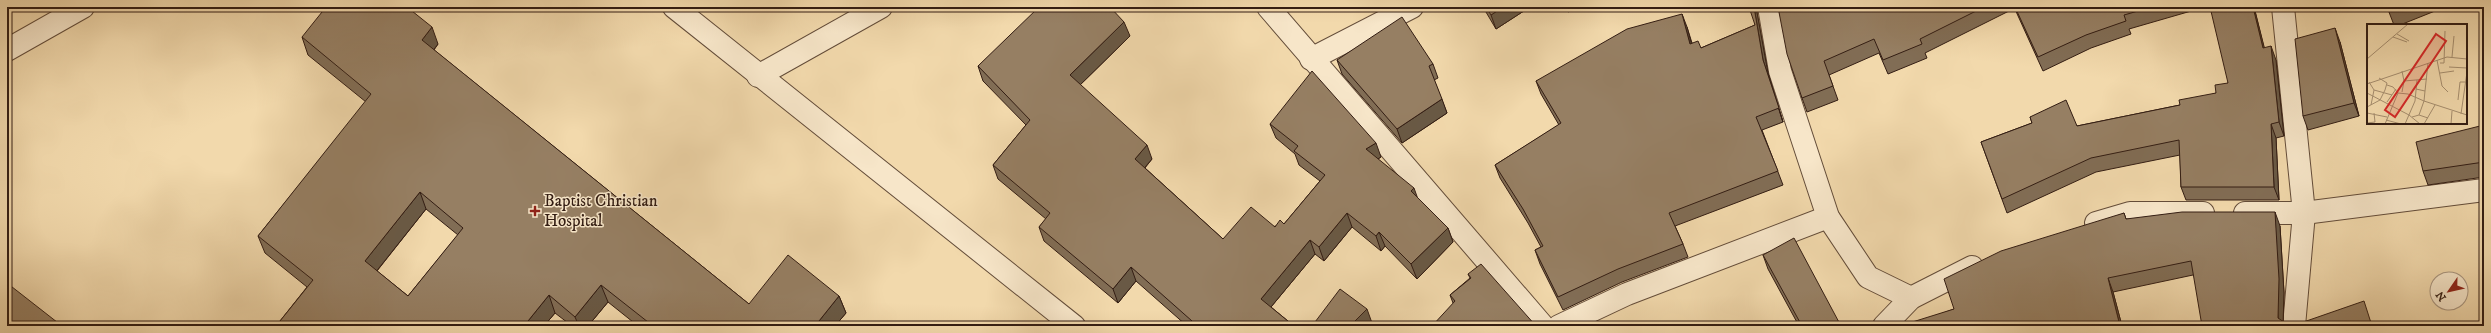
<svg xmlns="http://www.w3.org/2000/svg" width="2491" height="333" viewBox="0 0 2491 333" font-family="'IM FELL DW Pica',serif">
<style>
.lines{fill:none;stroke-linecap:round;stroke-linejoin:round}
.minor-casing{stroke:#634c39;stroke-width:24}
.minor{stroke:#f7e6c9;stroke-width:22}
.wall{fill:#816d55;stroke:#331d13;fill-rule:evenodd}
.shaded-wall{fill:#695945;stroke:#331d13}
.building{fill:#967f63;stroke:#331d13;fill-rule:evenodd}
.poi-dot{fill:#8f2418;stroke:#f7e6c9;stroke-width:1.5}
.labels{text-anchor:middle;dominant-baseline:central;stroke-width:3;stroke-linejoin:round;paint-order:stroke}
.poi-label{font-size:17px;fill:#331d13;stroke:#f7e6c9;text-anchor:start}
.inset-road{fill:none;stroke:#a68e6f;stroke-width:1}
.view{fill:#d62828;fill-opacity:0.15;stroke:#d62828;stroke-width:2}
.inset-edge{fill:none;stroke:#331d13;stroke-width:2}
</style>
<rect width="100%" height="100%" fill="#f2d9ac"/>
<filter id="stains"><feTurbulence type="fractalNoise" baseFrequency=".005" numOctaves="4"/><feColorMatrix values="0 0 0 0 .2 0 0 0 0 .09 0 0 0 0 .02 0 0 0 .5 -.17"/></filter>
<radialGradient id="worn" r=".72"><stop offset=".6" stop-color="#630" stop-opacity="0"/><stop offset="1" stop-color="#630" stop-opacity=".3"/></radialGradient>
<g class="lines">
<g class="minor-casing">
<g id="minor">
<polyline points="674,7 1074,326"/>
<polyline points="1268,7 1543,326"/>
<polyline points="1769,7 1780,71 1828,217 1868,277 1911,298"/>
<polyline points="2283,7 2304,213 2294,326"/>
<polyline points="7,50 83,7"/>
<polyline points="1311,59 1412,7"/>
<polyline points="758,76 881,7"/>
<polyline points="2245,213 2304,213 2484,190"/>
<polyline points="2096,223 2130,213 2203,213"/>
<polyline points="1559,326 1627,294 1828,217"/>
<polyline points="1884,326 1911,298 1972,267"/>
</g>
</g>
<use href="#minor" class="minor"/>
</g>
<g class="wall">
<polygon points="1483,7 1530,7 1496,29"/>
<polygon points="1565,7 1578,7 1568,12"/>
<polygon points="1756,7 1768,73 1783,122 1762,130 1783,185 1675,226 1683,244 1688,257 1622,282 1563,310 1540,264 1535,250 1541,247 1528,223 1500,178 1495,165 1559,125 1541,94 1536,81 1687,27 1692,43 1701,48 1755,25"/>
<polygon points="1778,7 2010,7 2011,10 1925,53 1927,58 1888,74 1879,53 1829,75 1838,100 1807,112 1802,98"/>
<polygon points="2014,7 2205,7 2129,29 2131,34 2091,48 2043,71"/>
<polygon points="2254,7 2264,48 2276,60 2284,136 2276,138 2279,200 2186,200 2181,187 2180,155 2096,172 2007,213 1981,142 2032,123 2030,117 2077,126 2180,105 2216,93 2228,83"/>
<polygon points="2387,7 2445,7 2400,25 2394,25"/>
<polygon points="2461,7 2467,7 2462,9"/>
<polygon points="1130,36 1080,85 1152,159 1145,168 1223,239 1284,224 1320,181 1299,165 1295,154 1276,138 1270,124 1381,157 1378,159 1448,228 1453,242 1417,279 1385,246 1381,251 1352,227 1324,261 1315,254 1271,307 1294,326 1187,326 1136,281 1118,303 1044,241 1039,227 1046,219 998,179 993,165 1026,125 983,81 978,66"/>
<path d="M 302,37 L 438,44 L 434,50 L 749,304 L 839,296 L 846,313 L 835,326 L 638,326 L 608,302 L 588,326 L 572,326 L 555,313 L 544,326 L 276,326 L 307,287 L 265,253 L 258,236 L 366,102 L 308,55 ZM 426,209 L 458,235 L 408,296 L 377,271 Z"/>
<polygon points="2340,42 2359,116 2308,130 2303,116"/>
<polygon points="1337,60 1433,64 1438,78 1434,80 1447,113 1402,143 1342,74"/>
<polygon points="2484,125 2484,177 2428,185 2423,171"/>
<polygon points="2124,213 2126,219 2280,226 2284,293 2283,322 2193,275 2113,292 2122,326 1907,326 1954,309"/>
<polygon points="1763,255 1841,326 1799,326 1768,269"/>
<polygon points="1468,274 1536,326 1453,303 1450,295 1470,278"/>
</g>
<g class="shaded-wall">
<polygon points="1503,7 1530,7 1496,29 1491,15"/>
<polygon points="1754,7 1756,7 1768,73 1783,122 1763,60"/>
<polygon points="2253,7 2254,7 2268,62 2263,48"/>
<polygon points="1682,14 1687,27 1695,57 1690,44"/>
<polygon points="1124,22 1130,36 1075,90 1070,75"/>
<polygon points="432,27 438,44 428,57 422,40"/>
<polygon points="2335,28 2340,42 2359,116 2354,103"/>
<polygon points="2271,46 2276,60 2284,136 2279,122"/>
<polygon points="1442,99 1447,113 1402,143 1397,129"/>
<polygon points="2271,124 2276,138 2279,200 2274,187"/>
<polygon points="1376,143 1381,157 1371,163 1366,149"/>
<polygon points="1147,145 1152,159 1140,173 1135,159"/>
<polygon points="1414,188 1419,202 1411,191"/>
<polygon points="420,192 426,209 371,278 365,261"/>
<polygon points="2275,212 2280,226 2284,293 2283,326 2278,318"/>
<polygon points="1347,213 1352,227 1324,261 1319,247"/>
<polygon points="1448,228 1453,242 1417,279 1411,264"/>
<polygon points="1379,232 1385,246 1381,251 1376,236"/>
<polygon points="1310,240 1315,254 1266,313 1261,299"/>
<polygon points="1131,267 1136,281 1118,303 1113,289"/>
<polygon points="2108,278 2113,292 2122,326 2120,326"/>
<polygon points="601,285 608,302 588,326 579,326 575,317"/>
<polygon points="549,295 555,313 544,326 524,326"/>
<polygon points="839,296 846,313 835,326 815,326"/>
<polygon points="1367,309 1372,323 1369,326 1350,326"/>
</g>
<g class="building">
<path d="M 326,7 L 407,7 L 432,27 L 422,40 L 749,304 L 788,255 L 839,296 L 815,326 L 653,326 L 601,285 L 575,317 L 549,295 L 524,326 L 276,326 L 313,280 L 258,236 L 371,94 L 302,37 ZM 420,192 L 463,228 L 408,296 L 365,261 Z"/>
<polygon points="1039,7 1110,7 1124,22 1070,75 1147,145 1135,159 1223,239 1251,207 1275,227 1280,220 1284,224 1325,175 1294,151 1298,146 1270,124 1312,71 1376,143 1366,149 1414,188 1411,191 1448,228 1411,264 1379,232 1376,236 1347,213 1319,247 1310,240 1261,299 1294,326 1188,326 1192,321 1131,267 1113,289 1039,227 1050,213 993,165 1030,120 978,66"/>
<polygon points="1486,7 1503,7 1491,15"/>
<polygon points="1749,7 1754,7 1763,60 1779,108 1756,117 1778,171 1669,213 1683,244 1618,269 1558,297 1535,250 1543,246 1523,209 1495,165 1561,123 1536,81 1627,29 1682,14 1690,44 1698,41 1701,48 1755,25"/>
<polygon points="1778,7 1984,7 1920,39 1922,44 1883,60 1874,39 1824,61 1833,86 1802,98 1787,54"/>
<polygon points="2015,7 2152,7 2124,15 2126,21 2086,35 2038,57"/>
<polygon points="2210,7 2253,7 2263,48 2271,46 2279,122 2271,124 2274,187 2181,187 2179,140 2091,158 2002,199 1981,142 2032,123 2030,117 2066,100 2077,126 2180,105 2179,100 2216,93 2215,85 2228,83"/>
<polygon points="2387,7 2401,7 2389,12"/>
<polygon points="1402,17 1433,64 1429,66 1442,99 1397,129 1337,60"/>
<polygon points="2335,28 2354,103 2303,116 2295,39"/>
<polygon points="2484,125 2484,162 2423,171 2416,142"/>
<polygon points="2182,212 2275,212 2279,279 2278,318 2287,324 2287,326 2202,326 2191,261 2108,278 2120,326 2076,326 2076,325 2072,326 1907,326 1906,324 1954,309 1944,279 2001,251 2124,213 2126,219"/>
<polygon points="1794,238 1841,326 1802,326 1763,255"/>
<polygon points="1481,264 1536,326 1432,326 1455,301 1450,295 1471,278 1468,274"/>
<polygon points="7,283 62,326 7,326"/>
<polygon points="1340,289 1367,309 1350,326 1312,326"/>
<polygon points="2364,301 2372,326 2292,326"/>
</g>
<path class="poi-dot" d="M533 205h4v4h4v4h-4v4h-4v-4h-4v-4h4z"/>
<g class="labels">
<g class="poi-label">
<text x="544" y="201">Baptist Christian<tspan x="544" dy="20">Hospital</tspan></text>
</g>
</g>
<g transform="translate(2367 24)">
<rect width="100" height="100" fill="#f2d9ac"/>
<path class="inset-road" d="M 30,10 L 42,17M 26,13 L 40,18M 85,33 L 87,12M 0,35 L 41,0M 70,36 L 75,62 L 81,68M 73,39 L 77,39 L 78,7M 82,43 L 100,44M 35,47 L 37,57 L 35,68M 73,49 L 87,47M 37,57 L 60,55M 2,58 L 7,66 L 25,71M 0,60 L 80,33 L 100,35M 49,65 L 58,67 L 57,77 L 100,91M 58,67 L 61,39M 0,69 L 42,91 L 53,100M 31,69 L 41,70 L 57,77 L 52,91M 91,76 L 93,58 L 98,58M 20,78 L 29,65M 4,81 L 7,66M 0,83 L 13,76 L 18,66 L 20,59 L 12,54M 0,89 L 20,93M 94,90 L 100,48M 45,93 L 52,91 L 61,94M 19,96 L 34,100M 0,99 L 8,98 L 7,89M 18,100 L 31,69 L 26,63 L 20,61M 38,100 L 48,77 L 50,56M 57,100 L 68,81M 84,100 L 85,87"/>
<path class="view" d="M 69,10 L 79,17 L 28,93 L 18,86 Z"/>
<rect width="100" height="100" class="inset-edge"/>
</g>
<rect width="2491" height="333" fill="none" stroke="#f2d9ac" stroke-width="24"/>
<rect x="8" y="8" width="2475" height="317" fill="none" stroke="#331d13" stroke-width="2"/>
<rect x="12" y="12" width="2467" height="309" fill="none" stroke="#331d13"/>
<g transform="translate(2449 291) rotate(236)"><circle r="19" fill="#f7e6c9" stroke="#a99680"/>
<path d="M0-3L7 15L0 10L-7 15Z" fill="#8f2418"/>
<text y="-6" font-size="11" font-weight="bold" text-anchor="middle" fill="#331d13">N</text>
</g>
<rect width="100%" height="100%" filter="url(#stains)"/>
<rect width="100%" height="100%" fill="url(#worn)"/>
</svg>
